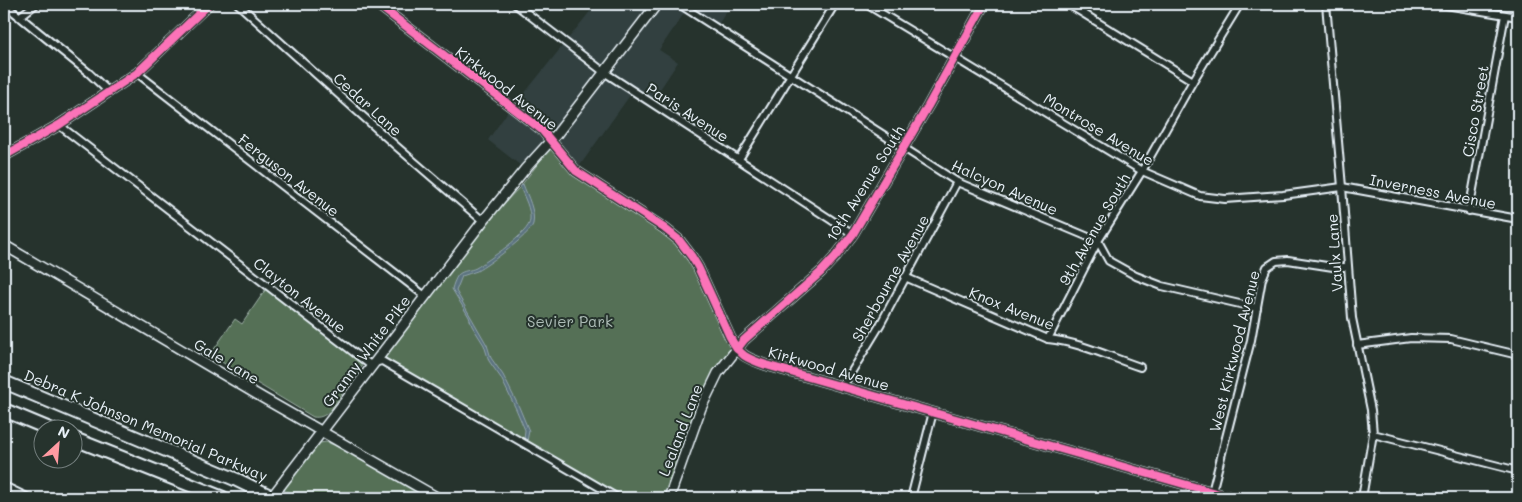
<svg xmlns="http://www.w3.org/2000/svg" width="1522" height="502" viewBox="0 0 1522 502" font-family="Mali,sans-serif">
<style>
.built{fill:#324040}
.green{fill:#547056;stroke:#9eb0a7}
.water{fill:#5a727e;stroke:#93a5af}
.lines{fill:none;stroke-linecap:round;stroke-linejoin:round}
.street-casing{stroke:#e8f1f8;stroke-width:10}
.secondary-casing{stroke:#e8f1f8;stroke-width:12}
.highway-casing{stroke:#e8f1f8;stroke-width:16}
.street{stroke:#26332d;stroke-width:6}
.secondary{stroke:#26332d;stroke-width:9}
.highway{stroke:#26332d;stroke-width:12}
.secondary-bridge-casing{stroke:#e8f1f8;stroke-width:12;stroke-linecap:butt}
.secondary-bridge{stroke:#26332d;stroke-width:9}
.cycleway-casing{stroke:#26332d;stroke-width:11}
.cycleway{stroke:#fb73b8;stroke-width:8}
.labels{text-anchor:middle;dominant-baseline:central;stroke-width:4;stroke-linejoin:round;paint-order:stroke}
.street-label{font-size:15px;fill:#e8f1f8;stroke:#26332d}
.park-label{font-size:15px;fill:#adbdb7;stroke:#26332d}
</style>
<rect width="100%" height="100%" fill="#26332d"/>
<filter id="ink" filterUnits="userSpaceOnUse"><feTurbulence type="fractalNoise" baseFrequency=".02" numOctaves="2"/><feDisplacementMap in="SourceGraphic" scale="10" xChannelSelector="R" yChannelSelector="G"/><feConvolveMatrix kernelMatrix="1 2 1 2 8 2 1 2 1" color-interpolation-filters="sRGB"/></filter>
<g filter="url(#ink)">
<polygon class="built" points="596,4 731,4 716,28 687,9 659,50 678,62 651,103 633,91 576,171 551,140 525,169 488,140 509,110 516,104"/>
<g class="green">
<polygon points="550,148 569,170 669,235 687,255 732,349 716,372 667,498 623,498 383,359 492,216 520,187"/>
<path d="M 266,289 L 363,364 L 330,411 C 324,416 320,418 313,417 L 210,355 L 235,319 L 242,324 Z"/>
<polygon points="326,442 334,445 412,490 431,498 300,498 283,490 316,446 320,443"/>
</g>
<path class="water" d="M 523,184 C 527,195 536,212 533,224 C 530,235 488,265 477,271 C 472,273 467,274 462,276 L 456,291 L 487,345 L 491,358 L 503,375 L 519,407 L 529,431 L 527,441 L 524,440 L 525,430 L 516,409 L 501,378 L 489,361 L 484,345 L 472,326 L 469,317 L 452,289 C 453,285 455,279 458,275 C 463,270 470,271 476,268 C 487,261 530,233 530,220 C 531,209 524,197 520,187 Z"/>
<g class="lines">
<g class="street-casing">
<g id="street">
<polyline points="4,4 89,73 109,92"/>
<polyline points="238,4 396,146 483,221"/>
<polyline points="515,4 604,72 853,234"/>
<polyline points="679,4 957,182 1098,241 1109,261 1136,276 1162,286 1257,308"/>
<polyline points="866,4 1142,171 1200,196 1225,199 1283,195 1342,187 1518,219"/>
<polyline points="1068,4 1193,81"/>
<polyline points="1326,4 1342,187 1352,318 1371,410 1373,434 1362,498"/>
<polyline points="1440,4 1518,17"/>
<polyline points="19,17 36,4"/>
<polyline points="137,73 425,296"/>
<polyline points="59,125 369,364 382,361 618,498"/>
<polyline points="739,159 835,4"/>
<polyline points="1469,211 1505,15"/>
<path d="M 905,277 L 1048,339 C 1079,342 1110,357 1140,367"/>
<polyline points="1048,339 1098,241 1142,171 1193,81 1240,4"/>
<polyline points="1357,345 1411,338 1451,339 1518,355"/>
<polyline points="843,386 880,325 957,182"/>
<polyline points="1373,434 1518,471"/>
<polyline points="4,486 29,498"/>
<polyline points="1212,492 1251,340 1262,279 1267,267 1276,261 1288,260 1333,267 1348,267"/>
<polyline points="911,498 933,412"/>
</g>
</g>
<g class="secondary-casing">
<g id="secondary">
<path d="M 377,4 L 542,130 L 576,171 L 664,228 L 679,240 L 692,257 L 698,267 L 730,337 C 740,356 746,358 766,365 L 1233,498"/>
<polyline points="4,156 59,125 137,73 209,4"/>
<polyline points="4,245 263,398 438,498"/>
<polyline points="287,477 483,221 525,169 556,135 657,4"/>
<polyline points="669,498 701,408 718,373 744,340 821,272 835,257 853,234 928,106 984,4"/>
</g>
</g>
<g class="highway-casing">
<g id="highway">
<polyline points="4,382 237,480 274,498"/>
<polyline points="4,410 52,430"/>
<polyline points="72,438 223,498"/>
</g>
</g>
<use href="#street" class="street"/>
<use href="#secondary" class="secondary"/>
<use href="#highway" class="highway"/>
<g class="secondary-bridge-casing">
<polyline id="secondary-bridge" points="271,498 287,477"/>
</g>
<use href="#secondary-bridge" class="secondary-bridge"/>
<g class="cycleway-casing">
<g id="cycleway">
<path d="M 377,4 L 542,130 L 576,171 L 664,228 L 679,240 L 692,257 L 698,267 L 730,337 C 740,356 746,358 766,365 L 1233,498"/>
<polyline points="4,156 59,125 137,73 209,4"/>
<polyline points="737,349 744,340 821,272 835,257 853,234 928,106 984,4"/>
</g>
</g>
<use href="#cycleway" class="cycleway"/>
</g>
</g>
<g class="labels">
<g class="street-label">
<text transform="translate(507 88) rotate(38)">Kirkwood Avenue</text>
<text transform="translate(368 104) rotate(42)">Cedar Lane</text>
<text transform="translate(1475 111) rotate(-80)">Cisco Street</text>
<text transform="translate(688 112) rotate(33)">Paris Avenue</text>
<text transform="translate(1099 129) rotate(31)">Montrose Avenue</text>
<text transform="translate(289 175) rotate(38)">Ferguson Avenue</text>
<text transform="translate(865 183) rotate(-58)">10th Avenue South</text>
<text transform="translate(1005 187) rotate(24)">Halcyon Avenue</text>
<text transform="translate(1433 191) rotate(11)">Inverness Avenue</text>
<text transform="translate(1094 229) rotate(-60)">9th Avenue South</text>
<text transform="translate(1334 253) rotate(-94)">Vaulx Lane</text>
<text transform="translate(890 278) rotate(-61)">Sherbourne Avenue</text>
<text transform="translate(300 295) rotate(38)">Clayton Avenue</text>
<text transform="translate(1012 308) rotate(22)">Knox Avenue</text>
<text transform="translate(366 351) rotate(-53)">Granny White Pike</text>
<text transform="translate(1234 351) rotate(-76)">West Kirkwood Avenue</text>
<text transform="translate(227 361) rotate(31)">Gale Lane</text>
<text transform="translate(829 368) rotate(16)">Kirkwood Avenue</text>
<text transform="translate(146 425) rotate(23)">Debra K Johnson Memorial Parkway</text>
<text transform="translate(680 430) rotate(-69)">Lealand Lane</text>
</g>
<g class="park-label">
<text x="570" y="321">Sevier Park</text>
</g>
</g>
<rect width="1522" height="502" fill="none" stroke="#26332d" stroke-width="20"/>
<rect x="10" y="10" width="1502" height="482" fill="none" stroke="#e8f1f8" stroke-width="2" filter="url(#ink)"/>
<g transform="translate(58 444) rotate(26)"><circle r="24" fill="#26332d" stroke="#747f7e"/>
<path d="M0-4L9 19L0 12L-9 19Z" fill="#ff9aa2"/>
<text y="-8" font-size="14" font-weight="bold" text-anchor="middle" fill="#e8f1f8">N</text>
</g>
</svg>
